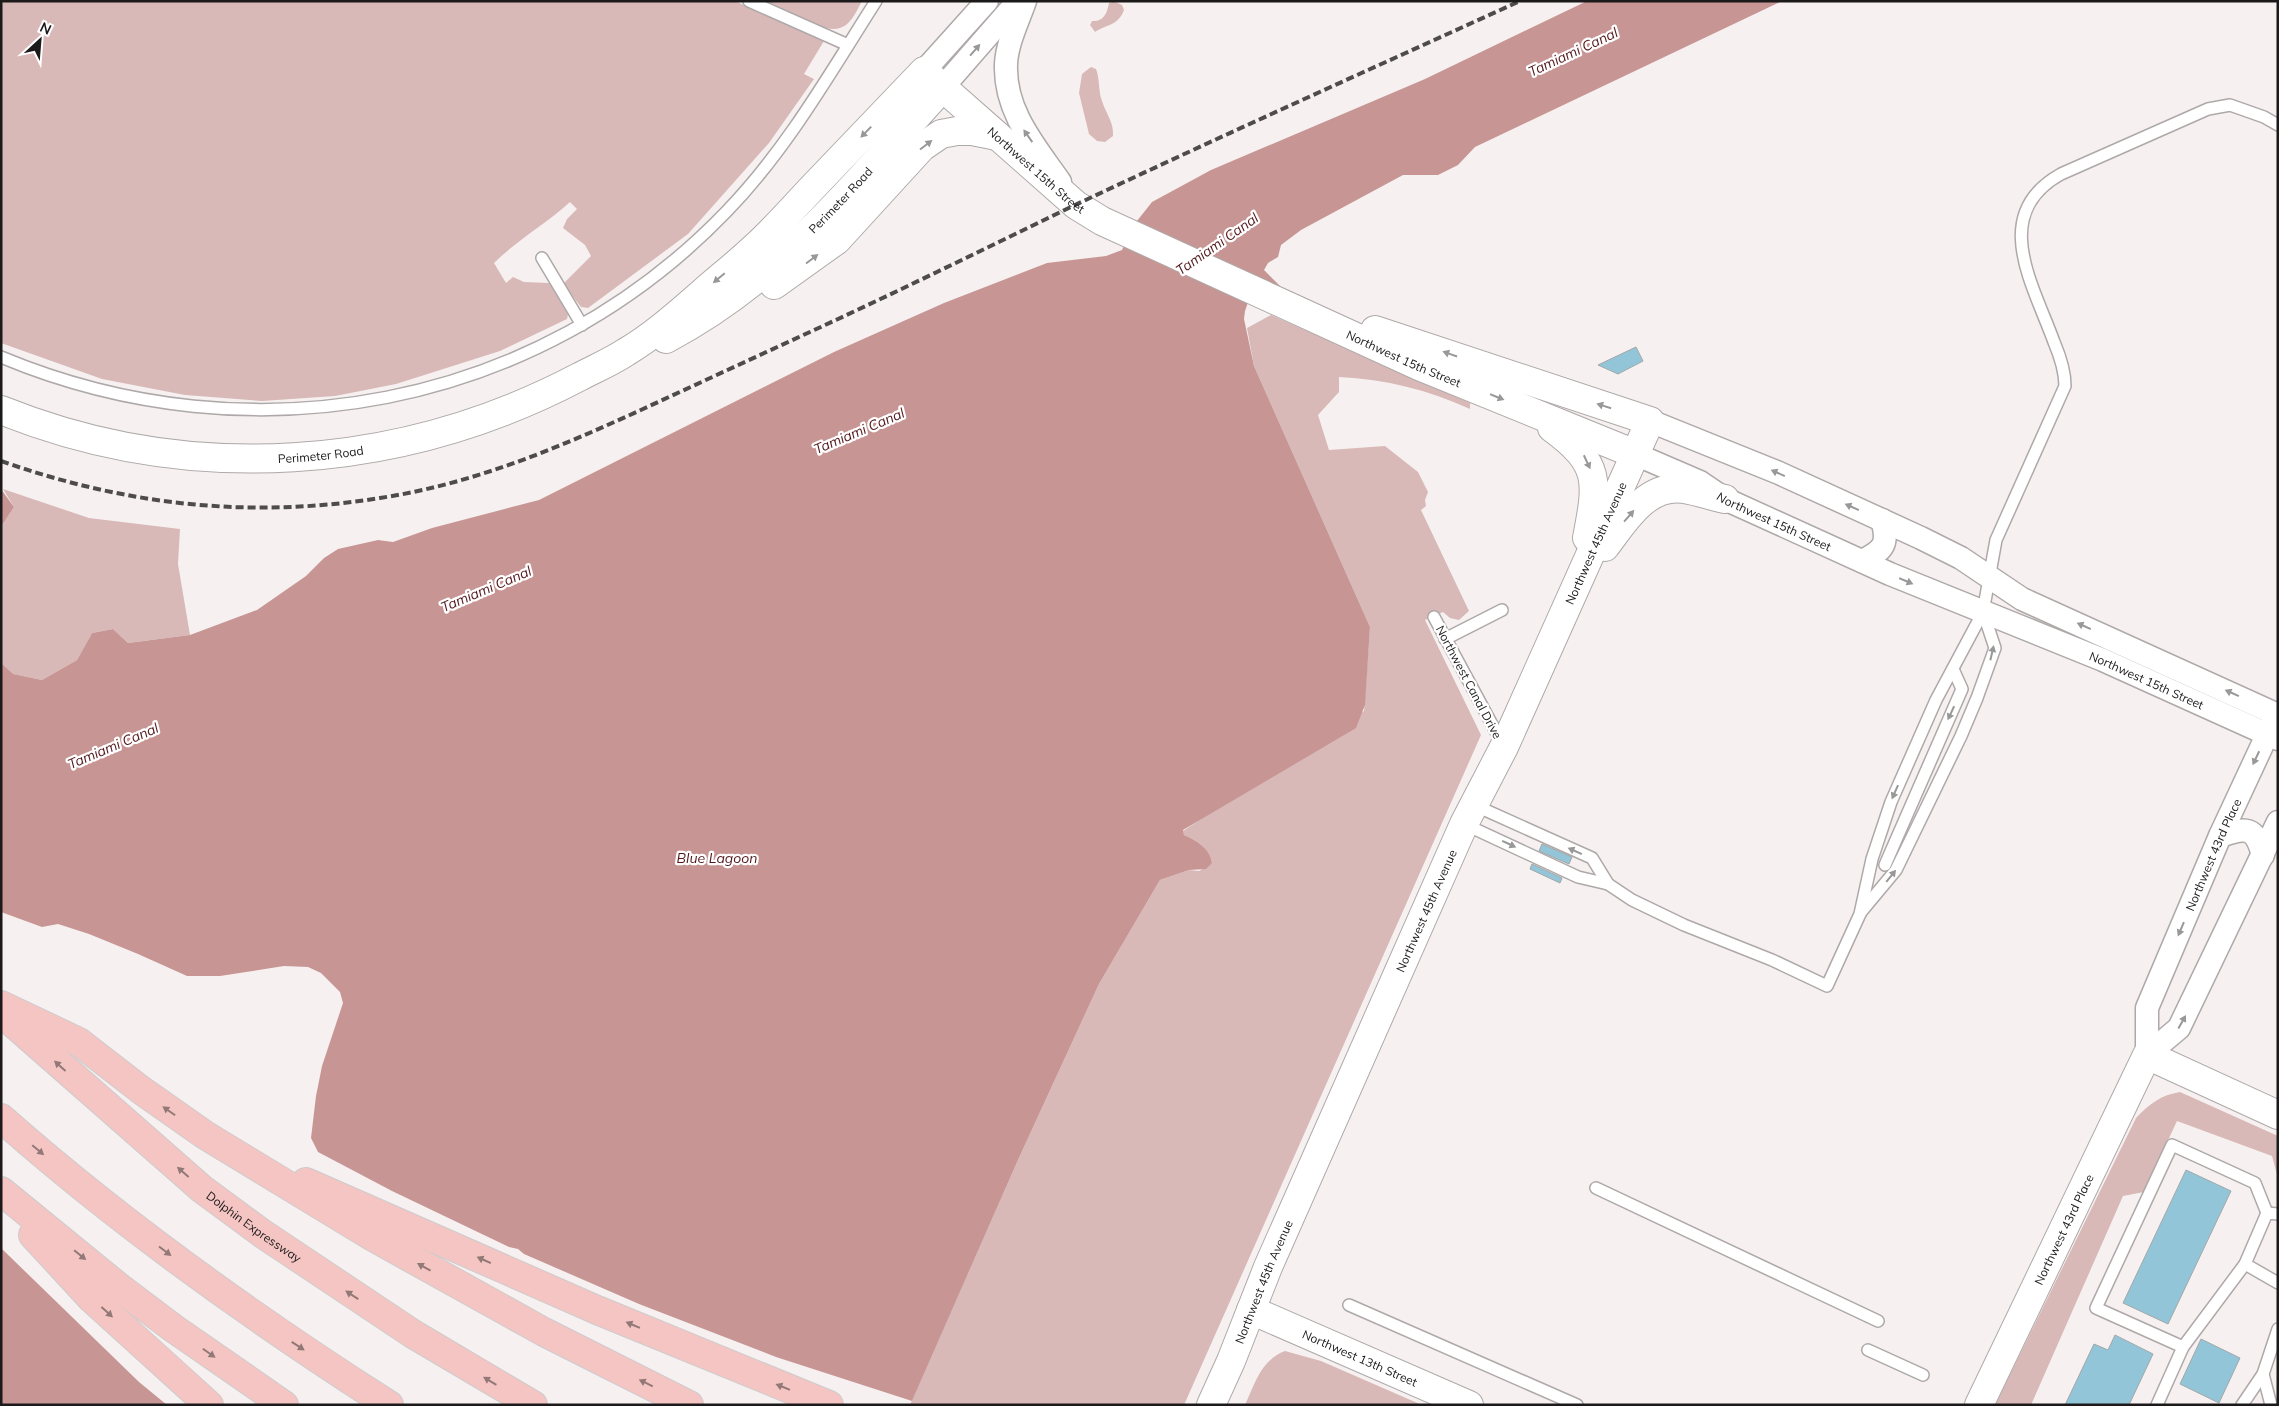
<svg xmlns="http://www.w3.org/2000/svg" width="2279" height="1406" viewBox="0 0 2279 1406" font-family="Mulish,sans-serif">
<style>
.green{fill:#d8b9b8}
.water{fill:#c79694}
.building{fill:#93c5d9;stroke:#a2a7a9}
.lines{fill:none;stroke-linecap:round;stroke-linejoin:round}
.service-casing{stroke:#aea9a8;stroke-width:14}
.minor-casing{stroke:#aea9a8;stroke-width:25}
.tertiary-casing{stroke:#aea9a8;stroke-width:30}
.motorway-casing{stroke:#cdcccc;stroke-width:30}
.service{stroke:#fff;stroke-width:11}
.minor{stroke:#fff;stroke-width:22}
.tertiary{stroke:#fff;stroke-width:28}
.motorway{stroke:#f4c5c3;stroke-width:28}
.rail{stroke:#4e4b4b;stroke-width:4;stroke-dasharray:8 4;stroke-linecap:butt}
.oneway{fill:#989898}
.oneway2{fill:#927876}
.labels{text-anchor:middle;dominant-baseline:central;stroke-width:4.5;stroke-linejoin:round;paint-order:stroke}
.street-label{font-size:12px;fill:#1b1919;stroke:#fff}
.water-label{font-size:14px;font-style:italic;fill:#53171b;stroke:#fff}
</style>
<rect width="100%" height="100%" fill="#f6f1f0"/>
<g class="green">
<path d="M 1,1 L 735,1 L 824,41 L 804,74 L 814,79 L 769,143 L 688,234 L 588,308 L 581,307 L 563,284 L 591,256 L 585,245 L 563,228 L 567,219 L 577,209 L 570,202 C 546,224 517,240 494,263 L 506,283 L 513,277 L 524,282 L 549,283 L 556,289 L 569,309 L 567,319 L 500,351 L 396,384 L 335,396 L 262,401 L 185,395 L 102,379 L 1,343 Z"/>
<path d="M 763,1 L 862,1 C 857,10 851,25 840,28 C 822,34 781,9 763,1 Z"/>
<path d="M 1113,1 L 1122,5 L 1124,10 C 1118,26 1107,24 1095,32 L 1090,25 L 1092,21 C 1104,22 1107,13 1109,3 Z"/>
<path d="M 1091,67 L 1096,69 C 1100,79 1098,90 1102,101 C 1106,114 1114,122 1113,136 L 1105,142 L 1097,141 L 1089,134 L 1079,93 L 1082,74 Z"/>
<path d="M 1271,315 L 1470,403 L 1470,409 C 1428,390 1386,379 1339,377 L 1339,392 L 1318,415 L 1329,450 L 1385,446 L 1418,472 L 1428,492 L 1425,500 L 1426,506 L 1421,510 L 1469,611 L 1459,620 L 1450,618 L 1443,612 L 1425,620 L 1481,735 L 1184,1405 L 910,1405 L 1018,1160 L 1099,984 L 1160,880 L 1189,870 L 1199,871 L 1212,863 C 1211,849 1196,840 1184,835 L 1183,831 L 1364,711 L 1370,627 L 1254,366 L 1247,328 Z"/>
<polygon points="3,489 89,518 180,529 178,564 190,635 128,643 113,629 92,633 77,660 42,680 12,674 1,663 1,527 14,507"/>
<path d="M 2180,1092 L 2278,1136 L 2278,1178 L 2272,1156 L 2177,1121 L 2144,1192 L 2123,1196 L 2031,1405 L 1995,1405 L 2136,1118 C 2149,1104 2161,1095 2180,1092 Z"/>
<path d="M 1285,1351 L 1321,1361 L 1422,1405 L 1245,1405 C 1255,1383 1261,1360 1285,1351 Z"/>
</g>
<g class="water">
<path d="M 1587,1 L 1782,1 L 1475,147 L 1458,165 L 1438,175 L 1403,175 L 1301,230 L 1281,245 L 1278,257 L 1268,263 L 1264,270 L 1282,288 L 1257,276 L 1245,311 L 1244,319 L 1254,366 L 1370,627 L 1365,705 L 1356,728 L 1183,830 L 1184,835 C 1196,840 1211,849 1212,863 L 1206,869 L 1189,870 L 1160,880 L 1099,984 L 1018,1160 L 912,1401 L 776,1357 L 639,1304 L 524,1254 L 518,1249 L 509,1247 L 392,1191 L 318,1152 L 311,1138 L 316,1096 L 322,1066 L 343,1003 L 340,992 L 321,973 L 308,967 L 284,966 L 220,976 L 187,976 L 138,954 L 89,934 L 58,924 L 42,927 L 1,912 L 1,663 L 13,674 L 42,680 L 77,660 L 92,633 L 113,629 L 128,643 L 190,635 L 257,610 L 306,576 L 324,558 L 338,549 L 378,540 L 393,542 L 432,528 L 539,500 L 834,352 L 944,303 L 1047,263 L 1106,256 L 1122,250 L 1133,226 L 1152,202 L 1211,170 L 1425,79 Z"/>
<polygon points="1,489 14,507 1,527"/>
<polygon points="1,1248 139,1382 167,1405 1,1405"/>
</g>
<g class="building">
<polygon points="1636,347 1643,361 1618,374 1598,365"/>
<polygon points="1542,844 1572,857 1569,864 1539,851"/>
<polygon points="1532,864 1562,878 1560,883 1530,869"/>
<polygon points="2186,1170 2231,1191 2168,1324 2123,1303"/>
<polygon points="2115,1335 2153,1354 2129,1405 2065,1405 2094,1344 2108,1350"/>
<polygon points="2201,1339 2240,1358 2219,1403 2180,1384"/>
</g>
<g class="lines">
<g class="service-casing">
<g id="service">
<polyline points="749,1 848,45"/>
<polyline points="542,258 582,325"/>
<path d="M 1,357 C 252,462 538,408 727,211 C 787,149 830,73 876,1"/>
<polyline points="1434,617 1502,743"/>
<polyline points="1445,639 1502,610"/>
<polyline points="1474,805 1592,858 1608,884"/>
<path d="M 1464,824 L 1578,877 L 1608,884 L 1632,900 L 1684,925 L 1772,960 L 1827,986 L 1860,914 L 1872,859 L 1891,802 L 1936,700 L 1983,612 L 1996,540 L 2065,386 C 2065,370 2060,356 2054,342 C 2033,284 1989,214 2061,174 L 2208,109 L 2230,105 L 2264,117 L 2278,125"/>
<polyline points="1885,865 1962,689 1953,669"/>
<polyline points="1861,912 1896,870 1961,736 1977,698 1995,648 1983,612"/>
<polyline points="1596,1188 1878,1321"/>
<polyline points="2278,1214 2267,1213 2245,1264 2278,1283"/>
<polyline points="2245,1264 2183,1347 2096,1308 2172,1145 2255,1183 2267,1213"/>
<polyline points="1349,1305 1577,1405"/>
<polyline points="1868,1350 1923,1375"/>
<polyline points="2263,1374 2271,1405"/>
<polyline points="2157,1405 2183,1347"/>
<polyline points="2242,1405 2263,1374 2278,1329"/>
</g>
</g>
<g class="minor-casing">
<g id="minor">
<path d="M 1025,1 C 1018,21 1007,43 1006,64 C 1004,111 1035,146 1060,182"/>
<polyline points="924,71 987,1"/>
<polyline points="943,87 1018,1"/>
<polyline points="1650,421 1779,473 1921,538 1961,558 2022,599 2278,715"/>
<path id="s1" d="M 1635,454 L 1700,482 L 1725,499 L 1890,574 L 2103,660 L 2278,739"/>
<path d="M 1862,561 C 1884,550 1889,544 1882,520"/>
<path d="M 2220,836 C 2246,827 2255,826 2263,855"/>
<path id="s2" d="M 2147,1055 L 2147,1008 L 2220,836 L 2274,720"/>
<polyline points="2147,1055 2179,1028 2278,822"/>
</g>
</g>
<g class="tertiary-casing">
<g id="tertiary">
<polyline points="774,285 837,240 922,147 941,134 957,131 972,131 997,136"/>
<path id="s3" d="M 666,339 C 782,278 856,182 943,87"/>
<path id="s4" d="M 1,410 C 190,486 400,471 579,377 C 594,369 611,362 626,352 C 653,336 678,314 702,293 C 719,278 737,264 754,248 C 775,229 794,207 813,187 C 850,148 887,110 924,71 L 1076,205 L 1102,221 L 1419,366 L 1635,454"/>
<path d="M 1552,428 C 1601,464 1598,481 1587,538"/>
<path d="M 1605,547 C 1624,522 1646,484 1683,489 C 1697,491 1711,496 1725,499"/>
<path id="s5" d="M 1251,1310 L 1469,1405"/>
<path id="s6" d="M 1211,1405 L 1231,1361 L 1268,1267 L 1464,824 L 1504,747 L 1650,421 L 1375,330"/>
<path id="s7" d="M 1979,1405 L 2147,1055 L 2278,1115"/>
</g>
</g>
<g class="motorway-casing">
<g id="motorway">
<polyline points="1,1005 79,1042 141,1090 205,1135 373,1237 544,1332 689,1405"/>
<path id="s8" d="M 6,1017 L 202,1189 L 263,1234 L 413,1334 L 533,1405"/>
<path d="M 1,1118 C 122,1225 253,1318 389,1405"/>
<polyline points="306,1182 597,1310 829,1405"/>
<polyline points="1,1191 120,1288 173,1328 284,1405"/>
<polyline points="33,1235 92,1299 209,1405"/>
</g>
</g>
<use href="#service" class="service"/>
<use href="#minor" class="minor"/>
<use href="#tertiary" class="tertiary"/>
<use href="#motorway" class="motorway"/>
<path class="rail" d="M 1,461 C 126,505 249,519 380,498 C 473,484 558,448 643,409 C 695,385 747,361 799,337 C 891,295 982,250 1073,206 C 1221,136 1371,69 1520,1"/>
</g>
<defs><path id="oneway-solid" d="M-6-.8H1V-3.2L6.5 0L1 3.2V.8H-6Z" transform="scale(1.25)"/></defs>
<g class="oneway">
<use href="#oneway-solid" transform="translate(975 50) rotate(-49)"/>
<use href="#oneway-solid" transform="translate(866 132) rotate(134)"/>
<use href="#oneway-solid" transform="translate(1028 136) rotate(-125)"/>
<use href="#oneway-solid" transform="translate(926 145) rotate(-37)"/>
<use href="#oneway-solid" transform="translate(812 259) rotate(-37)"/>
<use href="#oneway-solid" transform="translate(719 278) rotate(140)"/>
<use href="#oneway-solid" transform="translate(1450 354) rotate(-161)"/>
<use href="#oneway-solid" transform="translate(1497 397) rotate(22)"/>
<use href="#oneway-solid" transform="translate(1604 406) rotate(-162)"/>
<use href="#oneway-solid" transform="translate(1587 462) rotate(65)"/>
<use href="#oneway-solid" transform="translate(1778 473) rotate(-156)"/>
<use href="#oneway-solid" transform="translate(1852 507) rotate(-156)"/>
<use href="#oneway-solid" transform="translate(1629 516) rotate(-49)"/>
<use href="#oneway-solid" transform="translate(1906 581) rotate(23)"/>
<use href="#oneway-solid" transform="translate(2084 626) rotate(-156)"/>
<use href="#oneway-solid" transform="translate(1992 653) rotate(-77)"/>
<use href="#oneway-solid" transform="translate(2232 693) rotate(-156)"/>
<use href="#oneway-solid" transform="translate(1951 713) rotate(115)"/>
<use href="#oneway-solid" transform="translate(2256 758) rotate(115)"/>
<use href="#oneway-solid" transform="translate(1895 792) rotate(114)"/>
<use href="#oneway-solid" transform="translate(1509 844) rotate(25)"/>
<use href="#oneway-solid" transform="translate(1575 851) rotate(-156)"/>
<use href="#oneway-solid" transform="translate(1891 876) rotate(-51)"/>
<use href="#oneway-solid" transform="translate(2181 929) rotate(113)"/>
<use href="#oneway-solid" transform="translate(2182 1022) rotate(-61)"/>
</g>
<g class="oneway2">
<use href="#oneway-solid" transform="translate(60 1066) rotate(-138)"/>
<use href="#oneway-solid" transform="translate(169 1111) rotate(-145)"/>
<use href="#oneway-solid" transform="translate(38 1150) rotate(40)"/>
<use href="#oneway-solid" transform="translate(183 1172) rotate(-139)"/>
<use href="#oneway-solid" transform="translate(165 1251) rotate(37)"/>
<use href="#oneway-solid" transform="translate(80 1255) rotate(39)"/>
<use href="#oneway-solid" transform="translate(484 1260) rotate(-156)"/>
<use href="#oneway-solid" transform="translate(424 1267) rotate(-151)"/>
<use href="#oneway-solid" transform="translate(352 1295) rotate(-147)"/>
<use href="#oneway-solid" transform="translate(107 1312) rotate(42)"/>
<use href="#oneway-solid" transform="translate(633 1325) rotate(-157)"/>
<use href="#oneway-solid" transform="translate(298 1346) rotate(33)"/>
<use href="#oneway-solid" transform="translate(209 1353) rotate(35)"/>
<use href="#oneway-solid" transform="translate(490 1381) rotate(-149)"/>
<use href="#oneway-solid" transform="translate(646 1383) rotate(-154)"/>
<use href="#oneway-solid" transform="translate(783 1387) rotate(-158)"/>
</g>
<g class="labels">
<g class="street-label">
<text stroke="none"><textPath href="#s4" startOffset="1211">Northwest 15th Street</textPath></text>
<text stroke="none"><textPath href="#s3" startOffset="224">Perimeter Road</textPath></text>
<text stroke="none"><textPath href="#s4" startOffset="1626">Northwest 15th Street</textPath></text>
<text stroke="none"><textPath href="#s4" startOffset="326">Perimeter Road</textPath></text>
<text stroke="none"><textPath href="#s1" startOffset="155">Northwest 15th Street</textPath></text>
<text stroke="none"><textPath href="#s6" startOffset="944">Northwest 45th Avenue</textPath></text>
<text stroke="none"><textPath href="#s1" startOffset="560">Northwest 15th Street</textPath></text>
<text transform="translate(1469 682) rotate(62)">Northwest Canal Drive</text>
<text stroke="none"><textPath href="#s2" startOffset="214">Northwest 43rd Place</textPath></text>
<text stroke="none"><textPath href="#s6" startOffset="539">Northwest 45th Avenue</textPath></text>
<text stroke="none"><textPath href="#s8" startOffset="325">Dolphin Expressway</textPath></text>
<text stroke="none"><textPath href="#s7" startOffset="195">Northwest 43rd Place</textPath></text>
<text stroke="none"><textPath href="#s6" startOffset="134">Northwest 45th Avenue</textPath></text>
<text stroke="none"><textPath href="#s5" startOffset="119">Northwest 13th Street</textPath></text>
</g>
<g class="water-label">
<text transform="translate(1573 52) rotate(-25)">Tamiami Canal</text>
<text transform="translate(1217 244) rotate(-35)">Tamiami Canal</text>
<text transform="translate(859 431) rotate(-23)">Tamiami Canal</text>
<text transform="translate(486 589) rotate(-23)">Tamiami Canal</text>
<text transform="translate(113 746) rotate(-23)">Tamiami Canal</text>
<text x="717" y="858">Blue Lagoon</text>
</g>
</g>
<rect width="2279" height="1406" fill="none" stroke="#1b1919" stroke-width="5"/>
<g transform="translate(40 40) rotate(26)" stroke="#ffffff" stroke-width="4" paint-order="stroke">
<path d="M0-4L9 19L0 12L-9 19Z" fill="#1b1919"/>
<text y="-8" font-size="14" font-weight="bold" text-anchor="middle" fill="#1b1919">N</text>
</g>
</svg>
